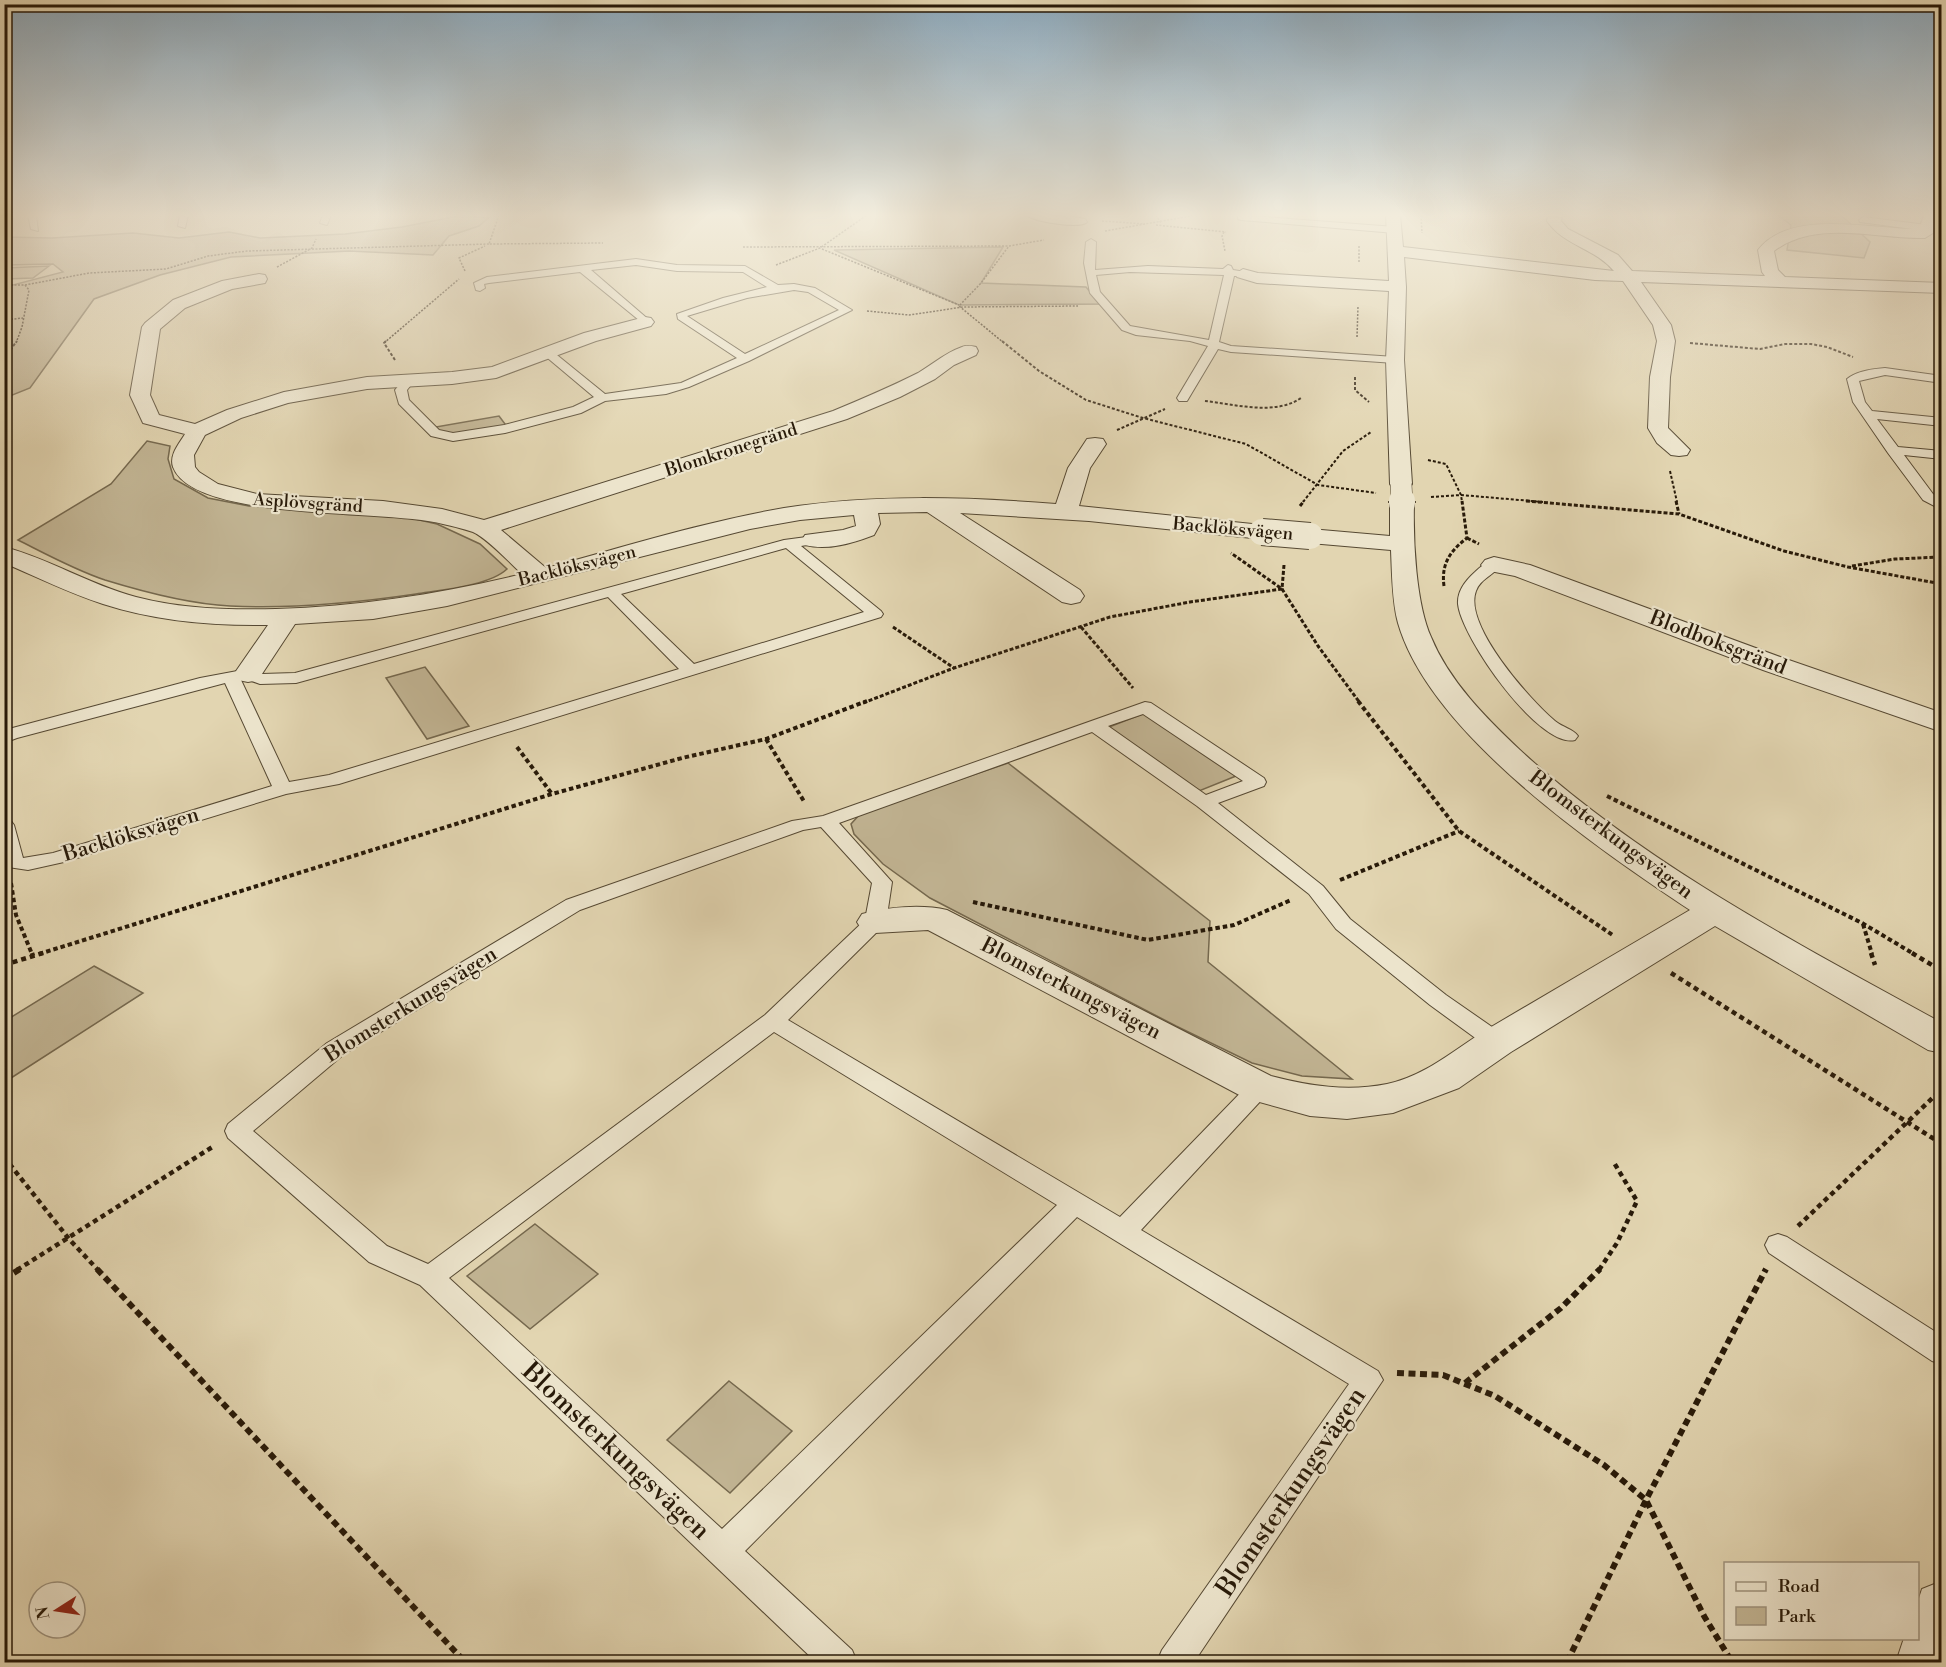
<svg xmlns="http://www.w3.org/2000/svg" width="1946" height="1667" viewBox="0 0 1946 1667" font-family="'Libre Bodoni',serif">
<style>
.green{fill:#c2b594;stroke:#75684e;stroke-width:1.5}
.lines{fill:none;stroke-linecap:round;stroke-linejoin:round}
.lane-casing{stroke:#564933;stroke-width:2}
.street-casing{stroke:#564933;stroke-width:2}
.path-far5{stroke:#281a09;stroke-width:1.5;stroke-dasharray:2 1.5;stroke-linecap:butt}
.path-far4{stroke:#281a09;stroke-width:2;stroke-dasharray:3 2;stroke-linecap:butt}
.path-far3{stroke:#281a09;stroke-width:3;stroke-dasharray:4 2;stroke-linecap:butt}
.path-far2{stroke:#281a09;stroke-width:4;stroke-dasharray:4.5 3;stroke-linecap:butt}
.path-far1{stroke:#281a09;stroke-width:4.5;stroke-dasharray:5 4;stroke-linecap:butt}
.path{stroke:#281a09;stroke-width:6;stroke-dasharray:7 4.5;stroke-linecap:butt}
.lane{fill:#ece4cc;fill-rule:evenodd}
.street{fill:#ece4cc;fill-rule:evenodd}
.street-bridge-far1-casing{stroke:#564933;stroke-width:22;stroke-linecap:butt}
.street-bridge-casing{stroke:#564933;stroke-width:28;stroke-linecap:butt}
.street-bridge-far1{stroke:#ece4cc;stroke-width:21}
.street-bridge{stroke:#ece4cc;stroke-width:26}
.labels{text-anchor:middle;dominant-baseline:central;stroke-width:4.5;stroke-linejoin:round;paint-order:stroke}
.far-street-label{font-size:18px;fill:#281a09;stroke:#ece4cc}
.street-label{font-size:21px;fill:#281a09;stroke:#ece4cc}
.near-street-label{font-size:26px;fill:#281a09;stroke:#ece4cc}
</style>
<rect width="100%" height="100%" fill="#e2d5b1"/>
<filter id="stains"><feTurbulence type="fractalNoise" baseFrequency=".00333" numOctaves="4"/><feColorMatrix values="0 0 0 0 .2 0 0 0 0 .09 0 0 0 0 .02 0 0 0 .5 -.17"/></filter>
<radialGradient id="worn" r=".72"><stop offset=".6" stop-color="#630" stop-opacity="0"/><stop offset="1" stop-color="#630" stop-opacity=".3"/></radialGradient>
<g class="green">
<polygon points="463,215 488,218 479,226 449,236 433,255 349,251 231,257 160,275 94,299 30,388 5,398 5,287 63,272 53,264 5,265 5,237 52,238 133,233 179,238 229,232 260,238 345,234 402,227"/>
<polygon points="1778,215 1841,215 1870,242 1864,258 1787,250 1791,225"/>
<polygon points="1003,247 981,283 1086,287 1100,304 959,305 834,250"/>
<polygon points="49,266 33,278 5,279 5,268"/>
<polygon points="499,416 508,428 453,437 430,428"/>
<path d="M 147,441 L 170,446 L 168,459 L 174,479 L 208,498 L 249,506 L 402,516 L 437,524 L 480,544 L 507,569 C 489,586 441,590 416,594 C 355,603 291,609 230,606 C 189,604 144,592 105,580 C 75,570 46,554 18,540 L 111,484 Z"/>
<polygon points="425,667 469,726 427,739 386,678"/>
<polygon points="1145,713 1236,776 1199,791 1109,727"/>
<polygon points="1008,763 1210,921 1208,962 1352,1079 1302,1076 1252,1063 1176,1026 930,898 883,864 854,834 851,824 861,813"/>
<polygon points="94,966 143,993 11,1078 5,1074 5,1021"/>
<polygon points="535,1224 598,1274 530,1329 467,1276"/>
<polygon points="729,1381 792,1431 730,1493 667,1440"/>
</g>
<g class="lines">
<g class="lane-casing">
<g id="lane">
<polygon points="28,215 36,215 38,231 31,229"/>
<polygon points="180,215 188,215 185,228 178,226"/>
<polygon points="323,215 331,215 327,225 320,223"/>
<polygon points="1238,215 1395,227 1399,230 1395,233 1241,220 1238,219"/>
<polygon points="1863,217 1927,225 1931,228 1927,231 1860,222 1859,220"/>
<path d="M 1091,239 L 1096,242 L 1095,270 L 1148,266 L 1223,269 L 1228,265 L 1231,266 L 1233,270 L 1246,272 L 1246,276 L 1234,276 L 1219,342 L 1231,346 L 1395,357 L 1401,360 L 1395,363 L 1231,352 L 1218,349 L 1187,401 L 1179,401 L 1177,398 L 1208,346 L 1190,341 L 1136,335 L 1122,330 L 1090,293 L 1084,263 L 1086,242 ZM 1130,272 L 1224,275 L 1209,340 L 1130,326 L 1100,292 L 1096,275 Z"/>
<path d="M 636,259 L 677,265 L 745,266 L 778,285 L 794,284 L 815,288 L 852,310 L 749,361 L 689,387 L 666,394 L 605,401 L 581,413 L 505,433 L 453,441 L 431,436 L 399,404 L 395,390 L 405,378 L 413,378 L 415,380 L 407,390 L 409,400 L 439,430 L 453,433 L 504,425 L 573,407 L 594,397 L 544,355 L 544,351 L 552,351 L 605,394 L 681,383 L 737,358 L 678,319 L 677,314 L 723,298 L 767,287 L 743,272 L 677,271 L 636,265 L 591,270 L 649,320 L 649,324 L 645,325 L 580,272 L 489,283 L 484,284 L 485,288 L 480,291 L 476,290 L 474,283 L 487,277 ZM 794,290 L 808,292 L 839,310 L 745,354 L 687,316 L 747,298 Z"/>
<path d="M 1885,368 L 1942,376 L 1942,383 L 1885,375 L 1859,381 L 1865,402 L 1872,411 L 1942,418 L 1942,426 L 1877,419 L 1898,447 L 1942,451 L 1942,459 L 1904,455 L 1933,494 L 1942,500 L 1942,510 L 1923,500 L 1888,453 L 1853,402 L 1847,379 C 1857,371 1872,369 1885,368 Z"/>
<path d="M 814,536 L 821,540 L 819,543 L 801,546 L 881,611 L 883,614 L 881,617 L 339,784 L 286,794 L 64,862 L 28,870 L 8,867 L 5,863 L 4,819 L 11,821 L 14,825 L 23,858 L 53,853 L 272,786 L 225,683 L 17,738 L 4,743 L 5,730 L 200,678 L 248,669 L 262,674 L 295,673 L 784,540 ZM 786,548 L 864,612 L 694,664 L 621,594 ZM 608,597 L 679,669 L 329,775 L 289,782 L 241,680 L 246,679 L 260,684 L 296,683 Z"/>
<path d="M 1494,561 L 1501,565 C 1494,575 1480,579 1476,591 C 1463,625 1530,700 1555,721 C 1562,727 1573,729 1578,736 L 1575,740 C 1539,749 1461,637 1458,604 C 1457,591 1466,580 1475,572 C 1480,567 1487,562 1494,561 Z"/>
<path d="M 1145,702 L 1151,703 L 1264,778 L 1266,782 L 1264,786 L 1218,803 L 1323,886 L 1350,919 L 1446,995 L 1505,1036 L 1509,1042 L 1505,1048 L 1497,1050 L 1489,1048 L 1430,1005 L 1336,929 L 1309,894 L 1197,806 L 1092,732 L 839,823 L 892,882 L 886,922 L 882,927 L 788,1020 L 1120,1217 L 1251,1082 L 1259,1079 L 1267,1082 L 1271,1088 L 1267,1094 L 1141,1230 L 1378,1371 L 1383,1380 L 1194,1662 L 1157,1662 L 1162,1650 L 1349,1384 L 1077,1217 L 745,1551 L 852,1650 L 857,1662 L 816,1662 L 420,1285 L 369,1262 L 228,1138 L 225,1131 L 228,1124 L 327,1043 L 566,900 L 792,821 L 823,816 ZM 1143,714 L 1243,781 L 1206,795 L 1108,726 ZM 821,827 L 872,883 L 865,920 L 765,1015 L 428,1264 L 387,1246 L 253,1131 L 343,1055 L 580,910 L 803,830 ZM 774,1032 L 1057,1205 L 722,1529 L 449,1278 Z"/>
<polygon points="1778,1234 1787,1237 1942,1336 1942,1364 1932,1361 1769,1253 1765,1245 1769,1237"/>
</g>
</g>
<g class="street-casing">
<g id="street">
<path d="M 1027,215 L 1063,215 L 1085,219 L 1087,222 C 1081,229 1034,222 1027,215 Z"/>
<path d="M 1386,215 L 1400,215 L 1403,247 L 1614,271 C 1595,248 1564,246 1547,221 L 1548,215 L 1562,215 L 1561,221 L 1568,229 L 1618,255 L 1632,271 L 1765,276 L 1762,272 L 1758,250 C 1790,208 1873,230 1919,229 L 1924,215 L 1938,215 L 1933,233 L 1925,238 C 1875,239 1816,219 1774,251 L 1778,270 L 1785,277 L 1942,283 L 1942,293 L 1641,282 L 1671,325 L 1675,341 L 1670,377 L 1668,428 L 1690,450 L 1687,455 L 1679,456 L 1671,455 L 1657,443 L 1648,428 L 1650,377 L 1657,341 L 1653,325 L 1623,281 L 1595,280 L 1404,257 L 1406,287 L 1404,360 L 1412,484 L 1409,489 L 1401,491 L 1393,489 L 1390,484 L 1386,360 L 1389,291 L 1257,283 L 1237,277 L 1235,274 L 1243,269 L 1258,273 L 1389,281 Z"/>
<path d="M 259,274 L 265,275 L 267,279 L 265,283 L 232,289 L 185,308 L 160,329 L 150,395 L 159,415 L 195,424 L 227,410 L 284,392 L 367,377 L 452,372 L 492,367 L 584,333 L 645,317 L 651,318 L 654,322 L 651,326 L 596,341 L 496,378 L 452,384 L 367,389 L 288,403 L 241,418 L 205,435 L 194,455 L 195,467 L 199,472 L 218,484 L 257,494 L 383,501 L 442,509 L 484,520 L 833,411 C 862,399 890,387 918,373 C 933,364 945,353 962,347 C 967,345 971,346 976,347 L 978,351 L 976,355 L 954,365 L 935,379 L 900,397 L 847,419 L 501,530 L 546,568 C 624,547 703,522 784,508 C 874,494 966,497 1056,504 L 1068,468 L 1087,439 L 1095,438 L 1103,439 L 1106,444 L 1090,468 L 1079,506 L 1262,525 L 1271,527 L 1274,532 L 1271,537 L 1262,539 L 1089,521 L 960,513 L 1080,590 L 1084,596 L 1080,602 L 1071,604 L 1062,602 L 927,512 L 878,513 L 880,524 L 874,535 C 853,543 828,551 805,545 L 802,540 L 805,535 L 843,530 L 856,526 L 854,515 L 800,520 L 750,529 L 447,606 L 373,619 L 295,624 L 258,680 L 248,682 L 238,680 L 234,674 L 268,625 C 212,626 156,621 103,604 C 69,593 37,577 4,563 L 4,547 C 48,558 90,585 136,597 C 181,609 229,610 276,609 C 360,606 441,594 522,574 C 509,562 488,539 473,532 C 464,529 453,526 443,524 C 389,509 193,522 173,467 C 169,455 179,444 185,434 L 143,423 L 130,395 L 142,327 L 145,323 L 173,300 L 222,281 Z"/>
<path d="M 1402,496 L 1410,498 L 1414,503 C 1413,541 1416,603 1431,637 C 1449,681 1486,718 1520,750 C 1644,864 1795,942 1942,1023 L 1942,1053 L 1928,1050 L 1715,926 L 1511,1052 L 1459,1088 L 1393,1113 L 1347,1119 L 1310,1116 L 1245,1098 L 928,930 L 875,933 L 862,930 L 857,922 L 862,914 C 887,907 922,904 947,910 L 1271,1076 C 1310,1086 1347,1092 1387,1084 C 1425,1076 1454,1050 1486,1030 C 1554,990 1622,950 1690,910 C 1597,848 1430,734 1398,623 C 1392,602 1392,572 1391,550 L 1310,543 L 1301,541 L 1298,536 L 1301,531 L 1310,529 L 1390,536 L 1390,503 L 1394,498 Z"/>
<polygon points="1494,557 1530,565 1783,658 1942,713 1942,732 1763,670 1515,576 1485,570 1481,565 1485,560"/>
<polygon points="1942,1581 1942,1662 1896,1662 1904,1638 1918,1638 1918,1601 1922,1589"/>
</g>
</g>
<g class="path-far5">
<polyline points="499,215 489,244 603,243"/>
<polyline points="1156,215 1161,223"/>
<polyline points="1421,215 1422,233"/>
<polyline points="1102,221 1145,224"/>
<polyline points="1156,225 1226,232"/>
<polyline points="1105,231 1196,215"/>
<polyline points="1224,232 1222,236 1225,251"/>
<polyline points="1359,246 1359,262"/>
<polyline points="743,247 1009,246 1044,240"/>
<polyline points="822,249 959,305"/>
<polyline points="776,265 820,248 867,215"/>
<polyline points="277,267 312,248 316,239"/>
<polyline points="465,271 459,258 485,246"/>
<polyline points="4,285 25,285 29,290 22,327 16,343"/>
<polyline points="25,285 89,273 166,269 208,256 247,251 489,244"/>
<polyline points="867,311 909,315 963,307 1078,306"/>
<polyline points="4,320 23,318"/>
<polyline points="1357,337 1358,306"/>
<polyline points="384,343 459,279"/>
<polyline points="1004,343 959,306 981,283 1009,246"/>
</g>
<g class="path-far4">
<polyline points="386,341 384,343 395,360"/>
<polyline points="1002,341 1039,371 1086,400 1143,418 1246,444 1318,485 1376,493"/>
<polyline points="1690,343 1760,349 1785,344 1811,344 1827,347 1853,357"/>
<polyline points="4,358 17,341"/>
<polyline points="1355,377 1355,390 1369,402"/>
<path d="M 1205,401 C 1234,404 1275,416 1301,398"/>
<polyline points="1117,430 1165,409"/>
<polyline points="1428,460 1446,464 1461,495 1462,502"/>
<polyline points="1670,471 1677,502"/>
<polyline points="1431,497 1461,495 1543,502"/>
<polyline points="1303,502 1343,451 1371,432"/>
</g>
<g class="path-far3">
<polyline points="1526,501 1679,514 1784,551 1848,567 1942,584"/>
<polyline points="1676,501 1679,514"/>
<polyline points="1300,506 1304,501"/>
<polyline points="1467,538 1479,544"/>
<polyline points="1284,565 1282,589 1318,646 1360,703"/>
<polyline points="1852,566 1895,559 1942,557"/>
<path d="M 1444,586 C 1441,564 1450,551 1467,538 L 1462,501"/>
<polyline points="893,627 954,668"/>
<polyline points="1081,627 1133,688"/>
<polyline points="863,703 954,668 1110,617 1190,602 1282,589 1231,553"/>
</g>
<g class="path-far2">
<polyline points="1358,701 1459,831 1614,936"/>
<polyline points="766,739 805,803"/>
<polyline points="517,747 552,794"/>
<polyline points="1607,796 1862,923 1914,954"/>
<polyline points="1340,880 1459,831"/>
<polyline points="11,883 16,915 32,954"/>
<polyline points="973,902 1148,940 1234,925 1291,900"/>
<polyline points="1863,924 1872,954"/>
<polyline points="39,954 552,794 682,758 766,739 867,701"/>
</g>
<g class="path-far1">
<polyline points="32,953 33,956"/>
<polyline points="1871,953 1875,965"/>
<polyline points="1912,953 1942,971"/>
<polyline points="4,965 43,953"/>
<polyline points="1671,973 1942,1144"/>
<polyline points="1932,1138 1942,1138"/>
<polyline points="4,1157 69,1239 98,1270"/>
<polyline points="1798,1226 1942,1089"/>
<polyline points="17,1270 214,1146"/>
<polyline points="1599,1270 1617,1243 1637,1201 1613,1161"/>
</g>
<g class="path">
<polyline points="97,1269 465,1662"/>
<polyline points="4,1279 20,1269"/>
<polyline points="1397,1373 1443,1375 1495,1396 1604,1465 1646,1500 1704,1616 1732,1662"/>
<polyline points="1465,1383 1561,1308 1600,1269"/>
<polyline points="1567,1662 1646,1500 1766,1269"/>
</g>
<use href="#lane" class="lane"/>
<use href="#street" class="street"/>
<g class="street-bridge-far1-casing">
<polyline id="street-bridge-far1" points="1401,484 1402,502"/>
</g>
<g class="street-bridge-casing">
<g id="street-bridge">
<polyline points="1402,501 1402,503"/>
<polyline points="1262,532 1310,536"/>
</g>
</g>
<use href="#street-bridge-far1" class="street-bridge-far1"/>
<use href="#street-bridge" class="street-bridge"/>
</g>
<linearGradient id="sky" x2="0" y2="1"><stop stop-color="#8ca8bb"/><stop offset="0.48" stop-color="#f2ecdc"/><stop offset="1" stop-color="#f2ecdc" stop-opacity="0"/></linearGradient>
<rect width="1946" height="448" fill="url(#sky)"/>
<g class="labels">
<g class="far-street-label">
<text transform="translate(731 450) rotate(-18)">Blomkronegränd</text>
<text transform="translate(308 503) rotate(4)">Asplövsgränd</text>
<text transform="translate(1233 529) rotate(5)">Backlöksvägen</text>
<text transform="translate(577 566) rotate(-14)">Backlöksvägen</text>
</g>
<g class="street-label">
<text transform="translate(1718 643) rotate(21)">Blodboksgränd</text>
<text transform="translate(131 835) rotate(-17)">Backlöksvägen</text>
<text transform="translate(1611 835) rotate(37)">Blomsterkungsvägen</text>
<text transform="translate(1071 989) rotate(27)">Blomsterkungsvägen</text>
<text transform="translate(411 1005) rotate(-32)">Blomsterkungsvägen</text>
</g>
<g class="near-street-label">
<text transform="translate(616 1451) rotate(43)">Blomsterkungsvägen</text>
<text transform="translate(1291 1492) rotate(-56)">Blomsterkungsvägen</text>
</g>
</g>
<rect width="1946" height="1667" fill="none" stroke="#e2d5b1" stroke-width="24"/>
<rect x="6" y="6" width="1934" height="1655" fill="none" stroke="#281a09" stroke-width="3"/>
<rect x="12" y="12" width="1922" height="1643" fill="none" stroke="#281a09" stroke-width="1.5"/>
<rect x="1724" y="1562" width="195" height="78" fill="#ece4cc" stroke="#9e937e" stroke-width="1.5"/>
<rect x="1736" y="1582" width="30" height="9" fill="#ece4cc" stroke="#9e937e" stroke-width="1.5"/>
<text x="1778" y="1592" font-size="18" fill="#281a09">Road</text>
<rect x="1736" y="1607" width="30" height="18" fill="#c2b594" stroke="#9e937e" stroke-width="1.5"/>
<text x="1778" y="1622" font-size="18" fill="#281a09">Park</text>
<g transform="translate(57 1610) rotate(258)"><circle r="28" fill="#ece4cc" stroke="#9e937e" stroke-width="1.5"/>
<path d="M0-4.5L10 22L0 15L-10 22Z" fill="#8f2418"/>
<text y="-9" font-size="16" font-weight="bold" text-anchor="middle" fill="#281a09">N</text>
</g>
<rect width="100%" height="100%" filter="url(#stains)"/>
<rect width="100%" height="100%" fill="url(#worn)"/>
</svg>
